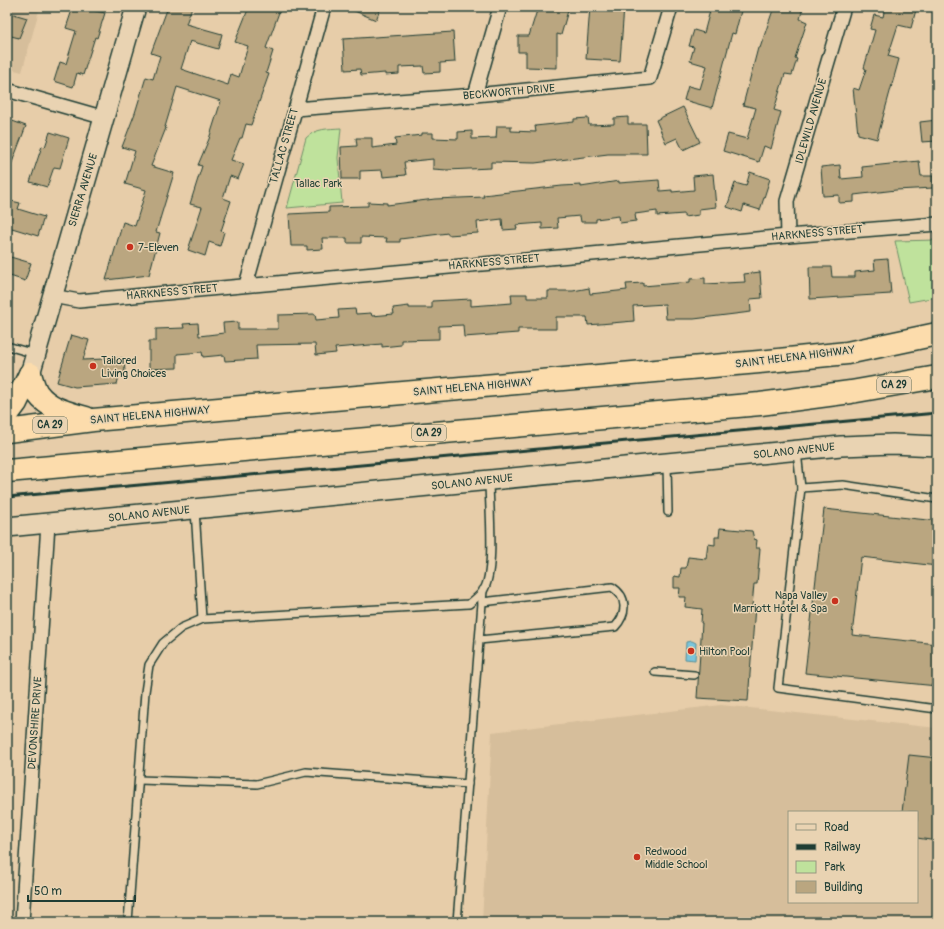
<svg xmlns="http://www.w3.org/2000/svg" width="944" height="929" viewBox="0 0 944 929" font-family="Pangolin,sans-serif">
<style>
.built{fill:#d6be9b;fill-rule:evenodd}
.green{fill:#bfe29c;stroke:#6f9068}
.water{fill:#7bc5db;stroke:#568f98}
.building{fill:#baa680;stroke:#1f3d34}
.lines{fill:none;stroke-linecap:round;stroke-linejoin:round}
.lane-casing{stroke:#1f3d34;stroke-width:10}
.street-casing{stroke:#1f3d34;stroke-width:16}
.secondary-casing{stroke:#1f3d34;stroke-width:22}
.highway-casing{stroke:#1f3d34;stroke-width:25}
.lane{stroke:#e9d3b2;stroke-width:7}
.street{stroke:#e9d3b2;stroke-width:13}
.secondary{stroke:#e9d3b2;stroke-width:19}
.highway{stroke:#fcdcac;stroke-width:22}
.rail{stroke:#1f3d34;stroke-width:3}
.poi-dot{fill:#c8321e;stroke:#e9d3b2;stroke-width:1.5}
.labels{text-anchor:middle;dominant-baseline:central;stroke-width:3;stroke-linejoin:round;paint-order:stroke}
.shield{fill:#e9d3b2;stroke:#5c6a5a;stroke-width:1}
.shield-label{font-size:10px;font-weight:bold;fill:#1f3d34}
.street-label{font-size:11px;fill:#1f3d34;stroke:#e9d3b2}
.park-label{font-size:11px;fill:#274539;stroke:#e9d3b2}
.poi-label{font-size:11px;fill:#1f3d34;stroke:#e9d3b2;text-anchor:start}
</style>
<rect width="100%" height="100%" fill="#e7cda9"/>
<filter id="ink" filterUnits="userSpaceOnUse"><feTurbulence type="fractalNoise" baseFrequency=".025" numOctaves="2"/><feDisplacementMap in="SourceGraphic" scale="8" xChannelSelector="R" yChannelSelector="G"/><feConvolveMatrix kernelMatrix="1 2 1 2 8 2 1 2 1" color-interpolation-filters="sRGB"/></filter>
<g filter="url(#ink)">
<g class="built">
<polygon points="7,7 40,7 22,72 7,68"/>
<path d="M 721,705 L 937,728 L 937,922 L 482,922 L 492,732 ZM 789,812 L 917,812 L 917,902 L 789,902 Z"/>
</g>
<g class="green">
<path d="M 341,128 L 338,158 L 342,203 L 287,208 L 306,138 C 316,128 328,129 341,128 Z"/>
<polygon points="937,240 937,297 909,302 895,241"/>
</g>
<polygon class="water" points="692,641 696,643 695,660 685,659 686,642"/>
<g class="building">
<polygon points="73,7 97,7 95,11 105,13 97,38 95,37 83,75 77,73 73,87 54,81 60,62 66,64 76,31 66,28"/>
<polygon points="168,7 192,7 186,24 222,34 218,49 190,41 181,69 228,85 231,74 239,77 248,46 235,42 249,7 281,7 266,48 273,51 266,73 269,74 251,125 246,124 242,138 240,138 231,160 244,164 238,179 230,176 223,198 231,201 221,231 224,232 220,246 209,242 205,256 188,250 202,207 190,204 202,166 198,165 209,139 221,101 177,87 165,127 166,128 151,166 174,173 156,232 160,233 149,275 106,280 123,222 135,226 146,190 125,184 135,151 122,147 135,113 146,77 153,79 160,56 151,53"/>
<polygon points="345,7 381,7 376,20"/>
<polygon points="538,7 569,7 561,35 557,34 557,68 526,67 526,52 518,52 518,36 529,36"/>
<polygon points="590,7 624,7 620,61 586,59"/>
<polygon points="711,7 742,7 735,34 732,33 712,108 684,100 688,86 700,89 707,66 690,61 694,47 689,46 694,30 704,33"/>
<polygon points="774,7 803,7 800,19 807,22 795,58 797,59 792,75 785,74 774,110 781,112 771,149 764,146 759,162 723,151 728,134 747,139 756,108 743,105 758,48 760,48"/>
<polygon points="885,7 905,7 916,10 911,28 898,25 888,56 899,59 877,139 858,134 853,88 859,90 866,69 864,68 875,30 870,29 874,15 883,17"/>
<polygon points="7,12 27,18 19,38 7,35"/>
<polygon points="453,32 455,62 440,63 440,72 424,73 423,66 399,67 399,74 385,75 385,73 361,75 360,69 345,70 343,39"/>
<polygon points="683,107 700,142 683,150 677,138 666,143 656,120"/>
<polygon points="628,117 628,124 646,124 647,154 608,154 535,163 491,162 491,168 447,170 433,169 433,159 404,162 406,175 383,177 382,170 360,171 360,179 342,179 341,147 357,146 356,138 372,138 372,148 396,145 395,138 422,135 422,133 433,133 433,138 458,139 458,132 472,131 472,139 496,138 497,126 511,126 511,131 536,132 535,126 574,122 574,119 588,118 589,125 614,124 614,118"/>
<polygon points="7,119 26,126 8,173 7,173"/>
<polygon points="937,120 937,141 922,142 920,122"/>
<polygon points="50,132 69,138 60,168 54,167 47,187 30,182 42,146 45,147"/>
<polygon points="919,161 921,176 933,176 933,188 896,190 854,195 854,202 839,203 839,195 823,196 821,167 840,165 841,179 863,177 862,167"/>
<polygon points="750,172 770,179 760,210 744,205 742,212 727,207 735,183 746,186"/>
<polygon points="713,174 716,207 699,209 699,215 684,217 684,214 657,216 657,211 635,214 636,221 620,223 619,216 596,219 596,222 581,222 580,216 557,218 558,228 542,229 542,223 516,225 517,229 503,230 502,219 477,222 478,233 448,235 448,233 400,239 400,242 386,242 387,238 361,237 361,243 347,243 347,238 322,238 323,249 307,250 307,246 291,246 289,214 329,212 329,207 368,206 368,202 387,203 387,205 435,199 484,197 483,195 562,186 581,185 581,187 619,181 619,183 659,180 660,191 672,190 672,192 694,190 693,176"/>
<polygon points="7,200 20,203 18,209 44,217 38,236 12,228 10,236 7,235"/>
<polygon points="7,256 31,263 25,281 7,275"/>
<polygon points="888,259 891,294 810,299 809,267 831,267 832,277 855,277 855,272 875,270 874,260"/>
<polygon points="760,272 762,298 750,299 751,312 694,319 666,319 665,304 633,306 634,321 588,325 587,317 556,317 556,329 518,329 518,333 464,337 463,325 439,326 439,339 401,340 401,345 382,347 382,344 335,348 336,353 316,355 315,344 256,345 257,359 225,361 224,355 203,357 202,352 177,354 177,368 149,369 149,341 156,341 156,329 184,328 183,324 198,323 199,336 224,333 223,323 238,322 238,329 278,329 278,315 315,314 316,320 339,318 338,310 355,309 356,314 371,313 372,316 394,314 393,308 409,306 409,308 432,308 432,301 471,299 471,306 512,303 511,294 527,294 527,298 548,298 548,291 573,291 589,288 590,294 627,290 626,284 643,283 643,286 690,282 690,279 705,278 705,284 745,282 744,274"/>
<polygon points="71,335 89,340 83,360 124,358 125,372 120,373 117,384 75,387 57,382"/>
<polygon points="824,509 937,521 937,566 861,557 852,635 937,644 937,686 805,673"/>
<polygon points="720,528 752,531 754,539 757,540 756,548 760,548 757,584 754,584 752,606 755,606 748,701 697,698 702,623 701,623 702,609 685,607 686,597 679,597 680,588 674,588 674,576 680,577 681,568 686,568 688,557 706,559 708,544 715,545 715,537 719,537"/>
<polygon points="909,755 937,758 937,841 917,838 917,812 902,812"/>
</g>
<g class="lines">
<g class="lane-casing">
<g id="lane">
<polyline points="7,346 35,354"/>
<polyline points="797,452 801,488"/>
<polyline points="667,464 668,512"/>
<polyline points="937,499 843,485 801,488 778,688 937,709"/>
<polyline points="195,510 202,619"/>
<path d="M 479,640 L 615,627 C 627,614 628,597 612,587 L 482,602"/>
<polyline points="655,672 694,675"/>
<polyline points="139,780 257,784 306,772 468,784"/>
<path d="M 128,922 L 145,692 L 149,665 L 163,643 L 181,628 L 202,619 L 469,604 C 474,600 479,596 483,591 C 496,573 489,505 489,481"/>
<polyline points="457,922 483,590"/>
</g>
</g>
<g class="street-casing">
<g id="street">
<polyline points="7,90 105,118"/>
<polyline points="475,95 500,7"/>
<polyline points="295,109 475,95 650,78 671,7"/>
<polyline points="788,236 787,201 844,7"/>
<polyline points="246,285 324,7"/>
<polyline points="52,296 79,301 788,236 937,224"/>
<polyline points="22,922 48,524"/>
</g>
</g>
<g class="secondary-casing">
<g id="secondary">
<polyline points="30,374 136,7"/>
<polyline points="7,527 841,446 893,444 937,446"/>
</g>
</g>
<g class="highway-casing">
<g id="highway">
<path d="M 30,374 C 32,380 34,389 38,394 C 49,409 69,413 86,418"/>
<polyline points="7,415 16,403 30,374"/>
<polyline points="7,431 93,420 759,362 847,353 937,334"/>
<polyline points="7,471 760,404 851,392 937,377"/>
</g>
</g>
<use href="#lane" class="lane"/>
<use href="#street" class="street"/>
<use href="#secondary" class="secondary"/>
<use href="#highway" class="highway"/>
<polyline class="rail" points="7,497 937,413"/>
</g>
</g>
<g class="poi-dot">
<circle cx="130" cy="247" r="4"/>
<circle cx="93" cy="366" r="4"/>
<circle cx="835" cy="601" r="4"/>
<circle cx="691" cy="651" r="4"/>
<circle cx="637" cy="857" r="4"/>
</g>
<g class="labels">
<g class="shield">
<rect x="877" y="377" width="34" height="16" rx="3"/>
<rect x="33" y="417" width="34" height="16" rx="3"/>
<rect x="412" y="425" width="34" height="16" rx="3"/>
</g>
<g class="shield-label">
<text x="894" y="385">CA 29</text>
<text x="50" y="425">CA 29</text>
<text x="429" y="433">CA 29</text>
</g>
<g class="street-label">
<text transform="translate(509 92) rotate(-5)">BECKWORTH DRIVE</text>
<text transform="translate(811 121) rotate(-74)">IDLEWILD AVENUE</text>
<text transform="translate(284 146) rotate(-74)">TALLAC STREET</text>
<text transform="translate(83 190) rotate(-73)">SIERRA AVENUE</text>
<text transform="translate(817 233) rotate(-5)">HARKNESS STREET</text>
<text transform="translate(494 262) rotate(-5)">HARKNESS STREET</text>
<text transform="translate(172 292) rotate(-5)">HARKNESS STREET</text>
<text transform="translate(795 357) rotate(-7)">SAINT HELENA HIGHWAY</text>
<text transform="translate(473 387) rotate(-5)">SAINT HELENA HIGHWAY</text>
<text transform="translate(150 415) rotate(-5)">SAINT HELENA HIGHWAY</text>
<text transform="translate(794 451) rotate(-6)">SOLANO AVENUE</text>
<text transform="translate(472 482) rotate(-6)">SOLANO AVENUE</text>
<text transform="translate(149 514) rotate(-6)">SOLANO AVENUE</text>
<text transform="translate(35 723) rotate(-86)">DEVONSHIRE DRIVE</text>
</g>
<g class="park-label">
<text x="318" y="183">Tallac Park</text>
</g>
<g class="poi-label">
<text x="138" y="247">7-Eleven</text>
<text x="101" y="360">Tailored<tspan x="101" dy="13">Living Choices</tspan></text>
<text x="827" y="595" text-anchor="end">Napa Valley<tspan x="827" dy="13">Marriott Hotel &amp; Spa</tspan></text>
<text x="699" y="651">Hilton Pool</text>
<text x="645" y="851">Redwood<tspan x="645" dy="13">Middle School</tspan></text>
</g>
</g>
<rect width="944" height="929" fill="none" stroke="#e9d3b2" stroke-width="24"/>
<rect x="12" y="12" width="920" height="905" fill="none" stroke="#1f3d34" stroke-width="1.5" filter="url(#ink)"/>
<rect x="788" y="811" width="130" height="92" fill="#e9d3b2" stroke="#989780"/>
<rect x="796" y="824" width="20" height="6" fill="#e9d3b2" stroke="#989780"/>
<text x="824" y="831" font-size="12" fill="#1f3d34">Road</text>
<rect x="796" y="844" width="20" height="6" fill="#1f3d34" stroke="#989780"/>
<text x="824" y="851" font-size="12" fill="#1f3d34">Railway</text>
<rect x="796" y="861" width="20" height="12" fill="#bfe29c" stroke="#989780"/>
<text x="824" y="871" font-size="12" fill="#1f3d34">Park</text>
<rect x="796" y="881" width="20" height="12" fill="#baa680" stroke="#989780"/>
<text x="824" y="891" font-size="12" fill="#1f3d34">Building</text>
<path d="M28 895v6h107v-6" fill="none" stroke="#1f3d34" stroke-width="2"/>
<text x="34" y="895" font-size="12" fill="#1f3d34" stroke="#e9d3b2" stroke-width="3" paint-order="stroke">50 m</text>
</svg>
